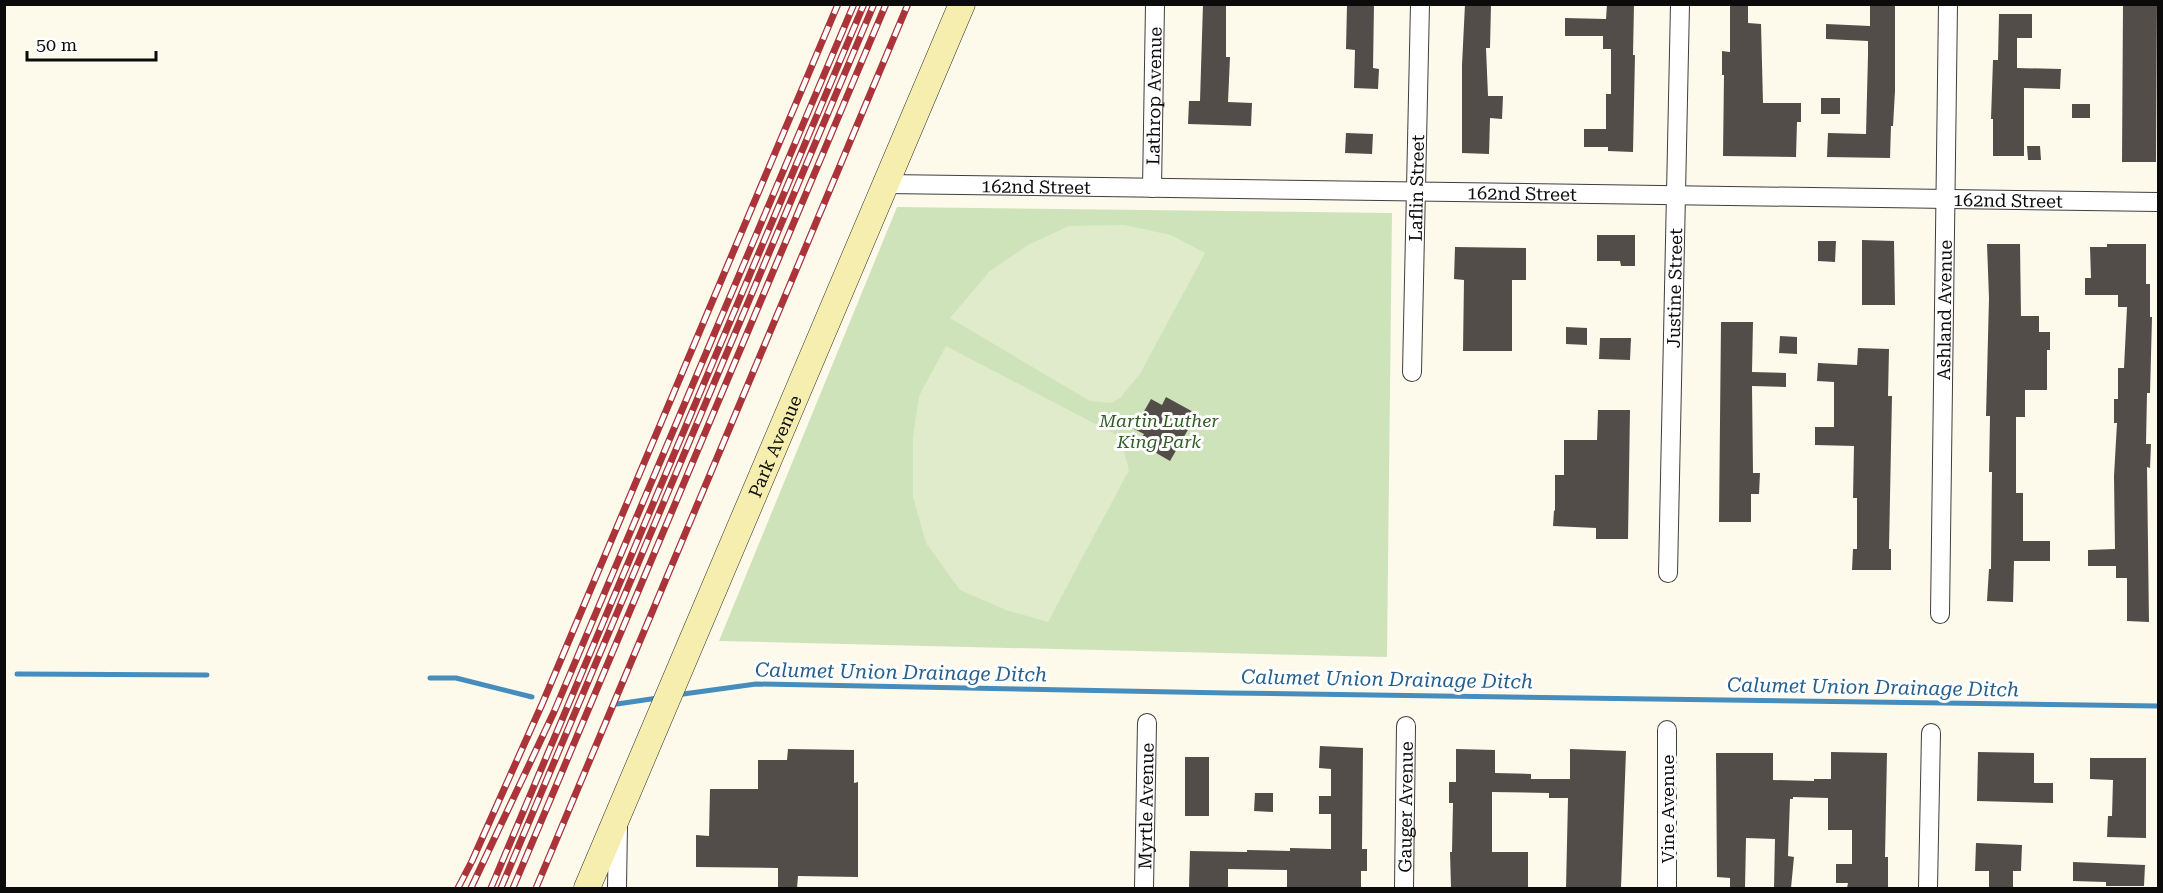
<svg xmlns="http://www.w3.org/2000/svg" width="2163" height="893" viewBox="0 0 2163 893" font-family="'Roboto Serif',serif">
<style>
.green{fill:#cfe3ba}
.pitch{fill:#e0ebcb}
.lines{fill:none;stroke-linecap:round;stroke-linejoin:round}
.stream{stroke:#468dbd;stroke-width:5}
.building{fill:#534d49}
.street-casing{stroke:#3e3e3e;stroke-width:20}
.secondary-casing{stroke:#2d2d2d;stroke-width:27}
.street{stroke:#fff;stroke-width:18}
.secondary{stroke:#f5eeaf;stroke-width:26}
.rail-casing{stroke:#aa343a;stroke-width:7}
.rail{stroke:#fff;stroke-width:4.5;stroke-dasharray:14;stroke-linecap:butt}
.labels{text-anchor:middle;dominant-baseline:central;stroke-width:6;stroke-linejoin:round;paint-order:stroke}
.street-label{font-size:18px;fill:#0b0b0b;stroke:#fff}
.park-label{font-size:18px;font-style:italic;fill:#2f5b24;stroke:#fff}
.water-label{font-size:20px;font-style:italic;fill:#245f8e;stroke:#fff}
</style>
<rect width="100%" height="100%" fill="#fdfaec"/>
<polygon class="green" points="897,207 1392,213 1387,657 719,641"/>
<g class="pitch">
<polygon points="1124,225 1171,235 1205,253 1140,374 1121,397 1112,403 1090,401 950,318 990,271 1028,245 1069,226"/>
<polygon points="946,346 1120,437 1129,470 1048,622 1006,610 960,590 926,543 913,497 913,437 919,396"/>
</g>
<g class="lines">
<g class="stream">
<polyline points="17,674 207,675"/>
<polyline points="430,678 456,678 532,697"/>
<polyline points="676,695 756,684 1228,693 2158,706"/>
<polyline points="617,704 658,698"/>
</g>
</g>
<g class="building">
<polygon points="1203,4 1226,4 1226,57 1230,57 1228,102 1252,103 1251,126 1188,124 1189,101 1200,101"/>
<polygon points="1347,4 1374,4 1373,68 1379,69 1378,89 1354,88 1355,50 1346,49"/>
<polygon points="1465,4 1491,4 1490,48 1486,48 1488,96 1503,96 1502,119 1490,118 1489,154 1462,153 1462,65"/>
<polygon points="1607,4 1634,4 1633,55 1635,55 1633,152 1608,151 1608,147 1584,147 1584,129 1606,129 1606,94 1611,94 1611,49 1603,49 1603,36 1565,36 1565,18 1606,19"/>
<polygon points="1730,4 1748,4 1748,23 1761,24 1763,103 1801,103 1801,122 1797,122 1796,157 1723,156 1724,75 1722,75 1722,51 1730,52"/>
<polygon points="1870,4 1895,4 1895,91 1893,126 1891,126 1890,158 1827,157 1828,133 1866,134 1868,55 1868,41 1826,39 1826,24 1870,26"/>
<polygon points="2123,4 2157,4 2156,162 2122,162"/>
<polygon points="1999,14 2032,14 2032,38 2017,38 2017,68 2061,69 2060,89 2024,88 2024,156 1993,156 1993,119 1991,119 1993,60 1998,60"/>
<rect x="1821" y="98" width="19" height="16"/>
<rect x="2072" y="104" width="18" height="14"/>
<polygon points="1346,133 1373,134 1372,154 1345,153"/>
<polygon points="2027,146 2040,146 2041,160 2028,160"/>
<polygon points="1597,235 1635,235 1635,266 1621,266 1620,261 1597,261"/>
<polygon points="1862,240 1894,241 1895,305 1862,305"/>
<polygon points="1818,241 1836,241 1835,262 1818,261"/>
<polygon points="1987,244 2020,244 2021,316 2039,316 2039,332 2050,332 2050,350 2047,350 2047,390 2025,390 2025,417 2016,417 2016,493 2023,493 2023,541 2050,541 2050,561 2014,561 2013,602 1987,601 1989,569 1991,569 1992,472 1989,472 1990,416 1986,416 1989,298"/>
<polygon points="2107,244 2146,244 2146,284 2150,284 2150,317 2152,317 2150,393 2147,393 2146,444 2151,444 2150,468 2147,467 2149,622 2127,621 2127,578 2116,578 2116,566 2088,566 2088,550 2115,549 2114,476 2117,423 2114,423 2114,399 2118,399 2118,368 2124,368 2127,307 2118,307 2118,295 2085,295 2085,278 2091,278 2090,247 2107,247"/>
<polygon points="1455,247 1526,248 1526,280 1512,280 1512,351 1463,351 1464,280 1454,279"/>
<polygon points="1721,322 1753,322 1752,372 1786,373 1786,387 1752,386 1753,473 1760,473 1759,494 1751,494 1751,522 1719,522"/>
<polygon points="1566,327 1587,328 1587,345 1566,344"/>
<polygon points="1780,336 1797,337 1797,354 1779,353"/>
<polygon points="1600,338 1631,338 1630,360 1599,359"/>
<polygon points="1858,348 1889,349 1888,396 1892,396 1889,549 1891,549 1891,570 1852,570 1853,549 1857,549 1857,498 1853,498 1854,446 1815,445 1815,427 1834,427 1834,382 1817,381 1818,363 1857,365"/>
<polygon points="1166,397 1197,414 1170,461 1139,443 1144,434 1134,429 1151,399 1162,405"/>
<polygon points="1598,410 1630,410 1628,539 1596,539 1596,528 1553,526 1554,510 1555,511 1555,475 1564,475 1564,440 1597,440"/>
<polygon points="1320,746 1363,748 1362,849 1367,849 1367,871 1361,871 1361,888 1287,888 1287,870 1228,869 1228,888 1189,888 1190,851 1247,852 1247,850 1290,851 1290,848 1331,849 1331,814 1319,814 1319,796 1331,796 1331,769 1319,768"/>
<polygon points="788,749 854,750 854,783 858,782 858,877 798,876 797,888 778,888 778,868 696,867 696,835 709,836 710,789 758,789 758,760 787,760"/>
<polygon points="1456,749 1495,750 1495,773 1531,774 1531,779 1570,779 1570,749 1626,751 1621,888 1566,888 1568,798 1549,798 1549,793 1492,792 1492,852 1528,852 1528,888 1451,888 1450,852 1452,852 1453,803 1449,803 1449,782 1456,782"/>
<polygon points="1831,752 1887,753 1885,857 1888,857 1888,888 1847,888 1848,883 1836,883 1836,864 1852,864 1852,830 1828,830 1828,798 1793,797 1793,799 1790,799 1788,856 1794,857 1791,888 1774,888 1775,839 1746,838 1745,888 1730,888 1730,878 1717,877 1716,753 1773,753 1773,780 1814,781 1814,779 1831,779"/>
<polygon points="1978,752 2034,753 2034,783 2053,783 2053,803 1977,801"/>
<rect x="1185" y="757" width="24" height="59"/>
<polygon points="2090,758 2146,758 2146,838 2107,837 2108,816 2112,816 2113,780 2090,779"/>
<polygon points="1255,793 1273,793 1273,812 1254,811"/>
<polygon points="1976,843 2022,845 2021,871 2013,871 2013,888 1989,888 1989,871 1975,871"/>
<polygon points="2073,862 2145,865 2144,886 2106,886 2106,882 2073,881"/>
</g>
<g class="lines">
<g class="street-casing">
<g id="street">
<path id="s1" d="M 886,184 L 2158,202"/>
<path id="s2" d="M 1152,188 L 1155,4"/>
<path id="s3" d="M 1412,372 L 1420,4"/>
<path id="s4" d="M 1668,573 L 1680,4"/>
<path id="s5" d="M 1940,614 L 1948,4"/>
<polyline points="617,888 618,824"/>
<path id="s6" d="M 1144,888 L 1147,723"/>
<path id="s7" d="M 1404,888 L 1406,726"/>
<polyline points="1667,888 1667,730"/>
<polyline points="1928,888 1931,733"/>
</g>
</g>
<g class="secondary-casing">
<g id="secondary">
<path id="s8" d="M 587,888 L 962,4"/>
</g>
</g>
<use href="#street" class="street"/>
<use href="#secondary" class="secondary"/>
<g class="rail-casing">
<g id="rail">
<polyline points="458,888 472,861 543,702 838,4"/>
<polyline points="471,888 554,712 854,4"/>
<polyline points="491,888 864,4"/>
<polyline points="501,888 874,4"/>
<polyline points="513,888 886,4"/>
<polyline points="536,888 908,4"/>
</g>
</g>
<use href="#rail" class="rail"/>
</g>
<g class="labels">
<g class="street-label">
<text stroke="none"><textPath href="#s2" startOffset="92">Lathrop Avenue</textPath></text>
<text stroke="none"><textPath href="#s1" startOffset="150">162nd Street</textPath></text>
<text stroke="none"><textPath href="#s3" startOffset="184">Laflin Street</textPath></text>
<text stroke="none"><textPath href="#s1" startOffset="636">162nd Street</textPath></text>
<text stroke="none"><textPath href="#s1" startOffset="1122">162nd Street</textPath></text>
<text stroke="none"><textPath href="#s4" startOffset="285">Justine Street</textPath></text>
<text stroke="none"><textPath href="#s5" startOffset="304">Ashland Avenue</textPath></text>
<text stroke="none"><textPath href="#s8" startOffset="480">Park Avenue</textPath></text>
<text stroke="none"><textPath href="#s6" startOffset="82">Myrtle Avenue</textPath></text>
<text stroke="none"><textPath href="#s7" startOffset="81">Gauger Avenue</textPath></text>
<text transform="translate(1667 809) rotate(-90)">Vine Avenue</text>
</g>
<g class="park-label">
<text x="1159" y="420">Martin Luther<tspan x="1159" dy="21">King Park</tspan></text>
</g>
<g class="water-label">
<text transform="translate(901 672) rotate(1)">Calumet Union Drainage Ditch</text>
<text transform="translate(1387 679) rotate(1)">Calumet Union Drainage Ditch</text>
<text transform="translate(1873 687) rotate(1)">Calumet Union Drainage Ditch</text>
</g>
</g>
<rect width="2163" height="893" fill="none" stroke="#0b0b0b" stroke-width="12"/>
<path d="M27 51v9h129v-9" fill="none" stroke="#0b0b0b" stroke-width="3"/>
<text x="36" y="51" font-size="18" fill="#0b0b0b" stroke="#ffffff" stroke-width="4.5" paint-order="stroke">50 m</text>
</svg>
